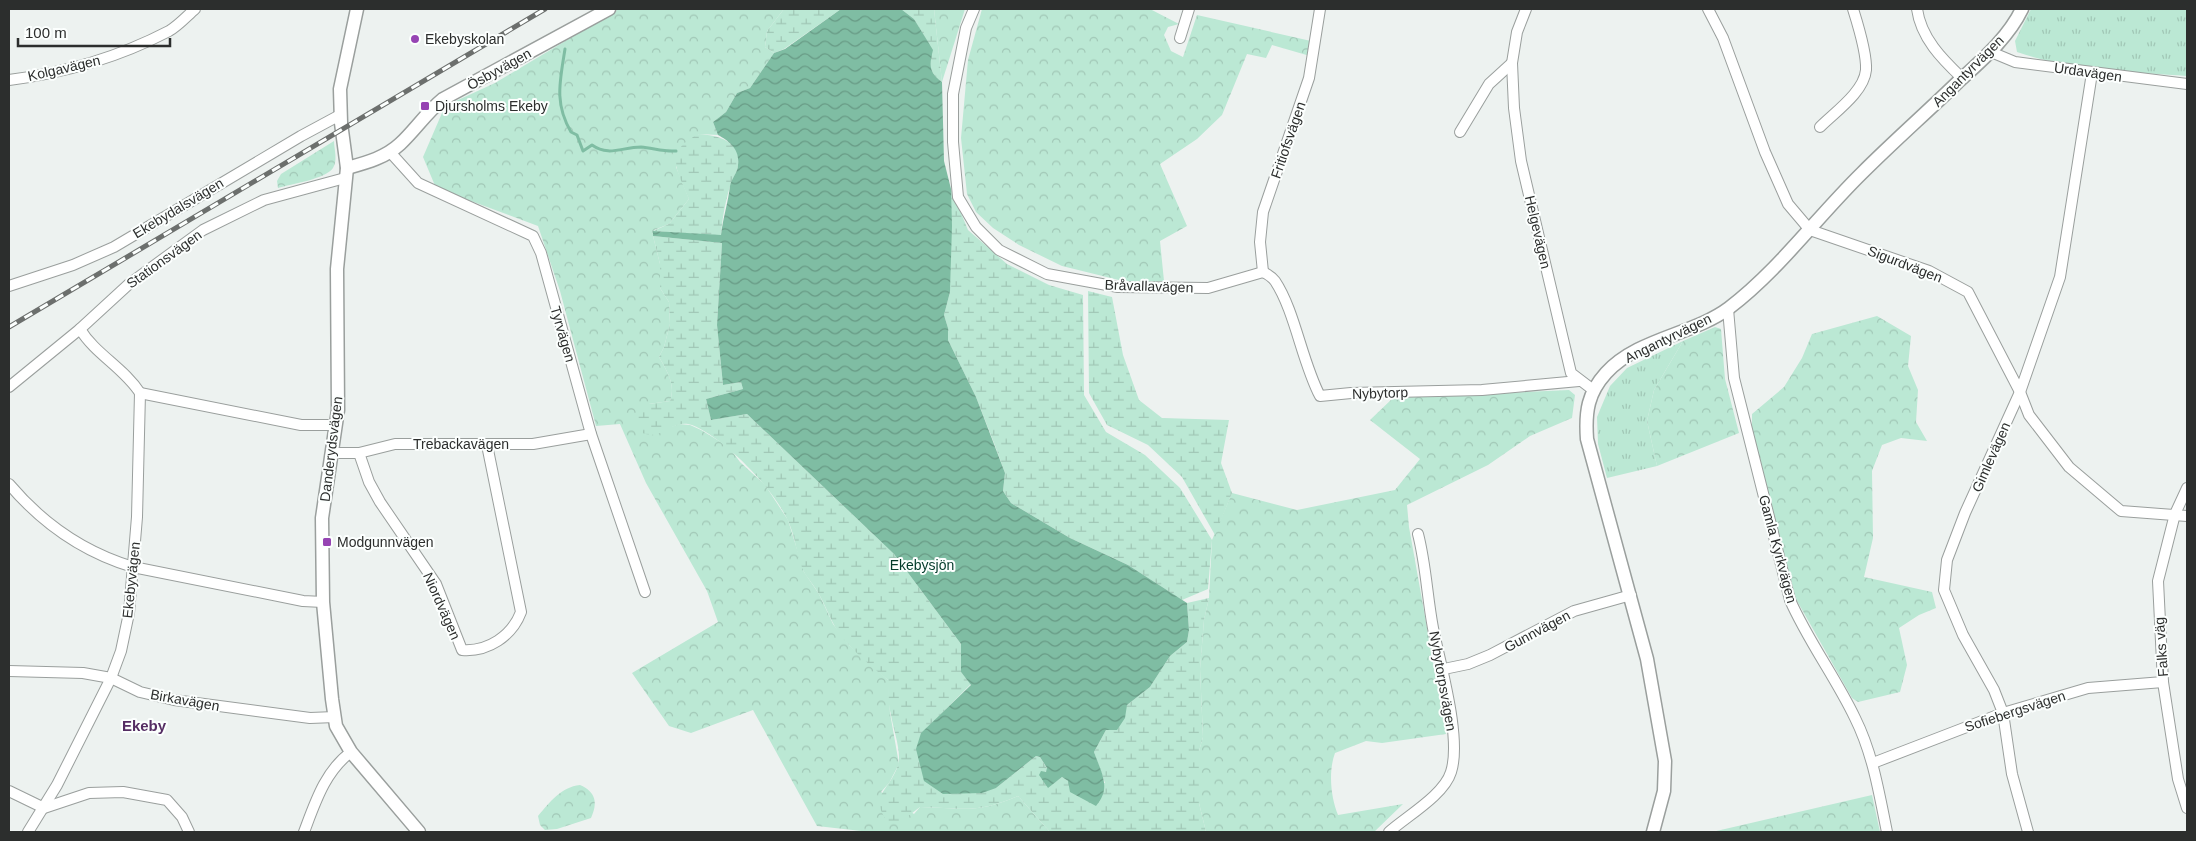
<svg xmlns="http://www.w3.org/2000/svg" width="2196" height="841" viewBox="0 0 2196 841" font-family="Arial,sans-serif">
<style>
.grass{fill:url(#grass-tufts)}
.forest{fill:url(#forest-crowns)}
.wetland{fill:url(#wetland-marsh)}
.water{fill:url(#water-waves)}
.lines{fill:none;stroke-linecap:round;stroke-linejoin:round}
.stream{stroke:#7fbda3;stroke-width:3}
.minor-casing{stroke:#9a9f9d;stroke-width:12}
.tertiary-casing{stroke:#9a9f9d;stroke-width:15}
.minor{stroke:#fff;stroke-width:10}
.tertiary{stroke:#fff;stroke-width:12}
.rail-casing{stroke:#6c6f6d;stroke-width:5}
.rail{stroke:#fcfffe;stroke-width:3;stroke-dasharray:9;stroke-linecap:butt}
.poi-dot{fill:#9644b3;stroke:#fcfffe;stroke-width:2}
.labels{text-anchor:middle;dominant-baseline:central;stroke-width:4;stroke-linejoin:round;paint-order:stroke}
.poi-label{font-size:14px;fill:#2c2e2d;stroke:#fcfffe;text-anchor:start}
.street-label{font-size:14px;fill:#2c2e2d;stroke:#fcfffe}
.park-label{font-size:14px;fill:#033b2a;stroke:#fcfffe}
.neighbourhood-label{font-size:15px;font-weight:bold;fill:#552d63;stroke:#fcfffe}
</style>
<defs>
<pattern id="grass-tufts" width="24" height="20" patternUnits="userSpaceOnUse" patternTransform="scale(1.25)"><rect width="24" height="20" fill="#bbe8d4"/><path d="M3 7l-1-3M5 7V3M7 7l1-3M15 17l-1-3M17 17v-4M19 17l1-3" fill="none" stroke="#a1c7b6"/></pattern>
<pattern id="forest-crowns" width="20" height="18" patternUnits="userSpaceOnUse" patternTransform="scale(1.25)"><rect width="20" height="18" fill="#bbe8d4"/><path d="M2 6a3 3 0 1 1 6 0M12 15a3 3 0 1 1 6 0" fill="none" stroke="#a1c7b6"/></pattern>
<pattern id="wetland-marsh" width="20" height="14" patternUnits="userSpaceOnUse" patternTransform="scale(1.25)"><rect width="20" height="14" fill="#bbe8d4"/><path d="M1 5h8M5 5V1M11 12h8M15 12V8" fill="none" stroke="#a1c7b6"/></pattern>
<pattern id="water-waves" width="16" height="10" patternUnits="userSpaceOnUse" patternTransform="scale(1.25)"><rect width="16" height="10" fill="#7fbda3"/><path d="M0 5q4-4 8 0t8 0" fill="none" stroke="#689a85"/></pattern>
</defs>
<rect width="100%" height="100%" fill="#edf2f0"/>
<g class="grass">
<path d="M 2031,9 L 2187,9 L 2187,76 C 2131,72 2071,71 2017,52 L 2015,41 Z"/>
<polygon points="1683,341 1654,390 1647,421 1657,466 1607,478 1598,444 1597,417 1610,386 1627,368"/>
</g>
<g class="forest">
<path d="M 619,9 L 784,9 L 767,31 L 765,47 L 774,53 L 750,88 L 737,93 L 726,112 L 713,122 L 718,135 L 699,134 L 676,167 L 689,199 L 669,224 L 654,230 L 653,236 L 660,264 L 660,288 L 669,302 L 670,324 L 664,347 L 659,357 C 667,371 676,385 670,401 L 649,404 L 671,427 L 679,424 L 690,425 L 701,430 L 729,447 L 740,462 L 765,485 L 788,520 L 804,572 L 819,594 L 833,624 L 849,645 L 888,680 L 890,713 L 899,764 L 889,783 L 881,792 L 914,814 L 920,807 C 962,808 977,814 1018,796 L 1050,832 L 870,832 L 817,826 L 753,710 L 691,733 L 669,726 L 632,673 L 718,622 L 707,591 L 646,483 L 620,424 L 596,426 L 560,291 L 538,226 L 436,188 L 423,157 L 445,106 L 495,83 Z"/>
<polygon points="934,9 965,9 942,82"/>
<polygon points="982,9 1150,9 1179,24 1168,27 1164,35 1171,51 1183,57 1197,15 1311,41 1310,56 1272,45 1266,58 1247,54 1222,115 1197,139 1160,164 1187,226 1160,241 1164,281 1135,284 1062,266 1019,245 993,228 976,212 967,194 961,138 968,60"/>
<path d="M 334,141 C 334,148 338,161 333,168 C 326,179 291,184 278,188 L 277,181 L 281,174 Z"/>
<polygon points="1877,316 1911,336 1908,366 1918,390 1916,422 1927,441 1901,438 1882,445 1872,471 1873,538 1864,577 1932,592 1936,608 1919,615 1899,628 1907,665 1900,692 1858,702 1852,698 1796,599 1752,429 1752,414 1784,387 1802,358 1812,334"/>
<polygon points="1715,327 1721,329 1725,379 1739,433 1657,466 1647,421 1654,390 1683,341"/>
<path d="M 1569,390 L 1575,395 L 1572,418 L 1530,436 L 1488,465 L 1407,505 L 1409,527 L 1446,734 L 1382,743 L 1366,741 L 1335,753 C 1328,772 1331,798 1338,815 L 1403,804 L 1374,832 L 1206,832 L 1199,803 L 1199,751 L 1203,737 L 1200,669 L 1204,620 L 1209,598 L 1212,540 L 1232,493 L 1297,510 L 1395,490 L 1420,459 L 1370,420 L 1393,398 Z"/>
<path d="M 580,785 C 596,792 598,803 591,818 L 557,829 L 545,830 L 540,825 L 538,816 C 550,802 561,787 580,785 Z"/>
<polygon points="1872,795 1880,832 1712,832"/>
</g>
<g class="wetland">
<polygon points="784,9 841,9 784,49 774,53 765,47 767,31"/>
<path d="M 901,9 L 934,9 L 942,82 C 929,72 929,66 932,50 L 914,19 Z"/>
<path d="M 699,134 C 717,135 742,141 738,165 C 738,171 733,177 731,183 C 726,199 722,218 721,236 L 653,231 L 669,224 L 689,199 C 677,169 663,152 699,134 Z"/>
<polygon points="951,189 968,230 1007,264 1049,285 1083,295 1084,395 1106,432 1145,455 1180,488 1212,540 1208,589 1182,600 1128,565 1070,538 1011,503 1003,491 1005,473 994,443 976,397 948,340 948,328 944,315 950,292"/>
<path d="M 653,236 L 722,243 L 717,325 L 723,385 L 741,382 L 743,389 L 706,399 L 711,420 L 747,414 L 894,554 L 961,644 L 961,672 L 971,684 L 921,734 L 996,788 L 1036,756 L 1040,757 L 1048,770 L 1044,773 L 1048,787 L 1062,777 L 1068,781 L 1105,783 L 1094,752 L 1106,730 L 1127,705 L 1150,687 L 1170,656 L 1187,642 L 1189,630 L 1187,603 L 1209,598 L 1204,620 L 1200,669 L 1203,737 L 1199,751 L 1199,803 L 1206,832 L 1050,832 L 1018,796 C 977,814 962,808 920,807 L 903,820 L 889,824 C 867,795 890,791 898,765 C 902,752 893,729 891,715 C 888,703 888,692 888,680 C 872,667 854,652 841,636 C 832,624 827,609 820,596 C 816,588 810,581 805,574 C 797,559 796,539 789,523 C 775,490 725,438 692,425 C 678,420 669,430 657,434 C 652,436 646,434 642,433 L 635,414 L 649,404 L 670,401 C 676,385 667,371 659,357 L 664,347 L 670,324 L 669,302 L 660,288 L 660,264 Z"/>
<polygon points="1088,291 1112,297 1123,355 1139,400 1162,418 1229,420 1221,463 1232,493 1215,535 1182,477 1148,445 1107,425 1089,393"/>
</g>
<path class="water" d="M 841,9 L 901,9 L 914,19 L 933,50 C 929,66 929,72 942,82 L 944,161 L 951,189 L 952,226 L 950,292 L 944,315 L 948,328 L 948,340 L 976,397 L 1005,473 L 1003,491 L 1011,503 L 1070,538 L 1128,565 L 1187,603 L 1189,630 L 1187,642 L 1170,656 L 1150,687 L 1127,705 L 1125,718 L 1117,730 L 1106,730 L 1094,752 C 1101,772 1112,788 1096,806 L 1070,792 L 1068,781 L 1062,777 L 1048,788 L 1039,775 L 1041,771 L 1046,772 L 1047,768 L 1040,757 L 1036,756 L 996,788 L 982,793 L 943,794 L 924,781 L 916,749 L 921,733 L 971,685 L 961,672 L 961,644 L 894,554 L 747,414 L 711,420 L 706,399 L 743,389 L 741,382 L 723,385 L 717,325 L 722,243 L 653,236 L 653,231 L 721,235 C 723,218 728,203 730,186 C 731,179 738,172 738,165 C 740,149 729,141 718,135 L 713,122 L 726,112 L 737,93 L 750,88 L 774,53 L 785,49 Z"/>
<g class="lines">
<path class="stream" d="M 565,49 C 560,81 554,103 571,132 L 577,135 L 583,151 L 592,145 C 609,157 622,147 641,147 C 653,148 664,152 676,151"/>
<g class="minor-casing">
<g id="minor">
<polyline points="974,9 966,28 953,94 953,142 958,197 976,227 999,250 1047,274 1118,287 1208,288 1263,272"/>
<polyline points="1526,9 1517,32 1512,63 1514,108 1521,161 1571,373 1592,389"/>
<polyline points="1708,9 1723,38 1765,152 1788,204 1810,230 1929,271 1968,292 2020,392 2029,415 2069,467 2121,511 2187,516"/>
<path d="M 1917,9 C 1921,38 1942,59 1962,78"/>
<polyline points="1180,38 1189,9"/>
<polyline points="1991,52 2015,62 2187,84"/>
<path d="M 9,80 C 64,73 119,57 169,31 C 178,26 187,16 195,9"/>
<path d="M 1820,127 C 1835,112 1864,92 1866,70 C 1867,53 1858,25 1853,9"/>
<polyline points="1460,132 1489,84 1512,63"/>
<polyline points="390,152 418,183 533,236 541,253 591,434 645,592"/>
<path d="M 1263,272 C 1267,274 1272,277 1275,281 C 1295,311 1302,362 1320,396 L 1351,393 L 1482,390 L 1579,381"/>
<polyline points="1263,272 1260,242 1263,212 1309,78 1320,9"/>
<polyline points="9,286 73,265 114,247 301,136 340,115"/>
<path d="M 1728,309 L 1734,378 L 1790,600 C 1808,641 1836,678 1855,718 C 1873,754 1879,793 1887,832"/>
<polyline points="9,387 80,329 129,284 203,230 264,200 345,178"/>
<polyline points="140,393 301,425 336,425"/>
<polyline points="331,453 359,453 395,444 533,444 591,434"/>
<path d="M 359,453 L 369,482 L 380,502 L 436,584 L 462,650 C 488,652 512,636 521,612 L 487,445"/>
<path d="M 9,484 C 42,523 83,552 133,567 L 303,601 L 323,602"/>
<polyline points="2187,488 2175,514 2158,581 2163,682 2178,779 2187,808"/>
<polyline points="1444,669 1468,664 1490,655 1574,611 1631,595"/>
<polyline points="9,671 83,673 111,678 140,692 174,700 310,718 335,717"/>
<polyline points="1873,763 2003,713 2088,688 2163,682"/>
<polyline points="9,791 44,808 89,793 123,792 167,800 182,817 189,832"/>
<path d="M 28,832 L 57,785 L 111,678 L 121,651 L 129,613 L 137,517 L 140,393 C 124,368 95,354 80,329"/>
<path d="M 304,832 C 315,803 325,771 351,752"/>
<path d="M 1389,832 C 1407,816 1444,795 1451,772 C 1462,738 1440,664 1433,628 C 1427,596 1426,565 1418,534"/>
<polyline points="2028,832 2012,774 2003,713 1994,690 1963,635 1944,590 1947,560 1965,513 2020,392 2060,277 2092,73"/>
</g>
</g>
<g class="tertiary-casing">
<g id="tertiary">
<polyline points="357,9 340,89 341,123 347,168 337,269 338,410 322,518 323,602 332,699 336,726 351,752 419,832"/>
<path d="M 347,168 C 365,163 385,158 400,144 C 415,130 426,113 443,99 L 609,9"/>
<path d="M 1653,832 L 1664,791 L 1665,761 L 1647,659 L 1587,439 C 1585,411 1588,393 1606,373 C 1638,338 1693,335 1729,308 C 1779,270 1817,217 1862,173 C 1893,142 1926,113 1958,82 C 1982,60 2008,38 2022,9"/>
</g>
</g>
<use href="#minor" class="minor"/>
<use href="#tertiary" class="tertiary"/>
<g class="rail-casing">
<polyline id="rail" points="9,327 545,9"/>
</g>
<use href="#rail" class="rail"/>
</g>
<g class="poi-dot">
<circle cx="415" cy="39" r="5"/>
<rect x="420" y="101" width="10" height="10" rx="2.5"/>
<rect x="322" y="537" width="10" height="10" rx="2.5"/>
</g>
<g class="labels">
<g class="poi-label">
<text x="425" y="39">Ekebyskolan</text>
<text x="435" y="106">Djursholms Ekeby</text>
<text x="337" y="542">Modgunnvägen</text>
</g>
<g class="street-label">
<text transform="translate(64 68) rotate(-13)">Kolgavägen</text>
<text transform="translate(499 69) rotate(-29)">Ösbyvägen</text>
<text transform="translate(1968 71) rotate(-45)">Angantyrvägen</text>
<text transform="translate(2088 72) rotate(8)">Urdavägen</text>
<text transform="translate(1288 140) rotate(-71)">Fritiofsvägen</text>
<text transform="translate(178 208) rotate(-31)">Ekebydalsvägen</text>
<text transform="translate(1538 232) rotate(77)">Helgevägen</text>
<text transform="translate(164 259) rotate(-36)">Stationsvägen</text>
<text transform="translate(1905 264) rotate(21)">Sigurdvägen</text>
<text transform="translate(1149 286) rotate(2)">Bråvallavägen</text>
<text transform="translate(563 334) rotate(74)">Tyrvägen</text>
<text transform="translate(1668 338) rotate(-26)">Angantyrvägen</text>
<text transform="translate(1380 393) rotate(-2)">Nybytorp</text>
<text x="461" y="444">Trebackavägen</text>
<text transform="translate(331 449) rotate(-83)">Danderydsvägen</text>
<text transform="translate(1991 457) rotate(-66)">Gimlevägen</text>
<text transform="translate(1778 549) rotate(75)">Gamla Kyrkvägen</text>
<text transform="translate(131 580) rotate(-84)">Ekebyvägen</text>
<text transform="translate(442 606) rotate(66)">Niordvägen</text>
<text transform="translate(1537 631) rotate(-28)">Gunnvägen</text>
<text transform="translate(2161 647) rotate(-94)">Falks väg</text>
<text transform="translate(1443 681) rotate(80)">Nybytorpsvägen</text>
<text transform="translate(185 700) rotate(10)">Birkavägen</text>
<text transform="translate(2015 711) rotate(-18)">Sofiebergsvägen</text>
</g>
<g class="park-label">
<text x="922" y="565">Ekebysjön</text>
</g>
<g class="neighbourhood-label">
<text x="144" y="725">Ekeby</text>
</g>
</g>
<rect width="2196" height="841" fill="none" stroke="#2c2e2d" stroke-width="20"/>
<path d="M18 38v8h152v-8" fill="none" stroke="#2c2e2d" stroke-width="2.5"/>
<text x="25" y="38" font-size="15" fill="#2c2e2d" stroke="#fcfffe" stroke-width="4" paint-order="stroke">100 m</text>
</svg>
